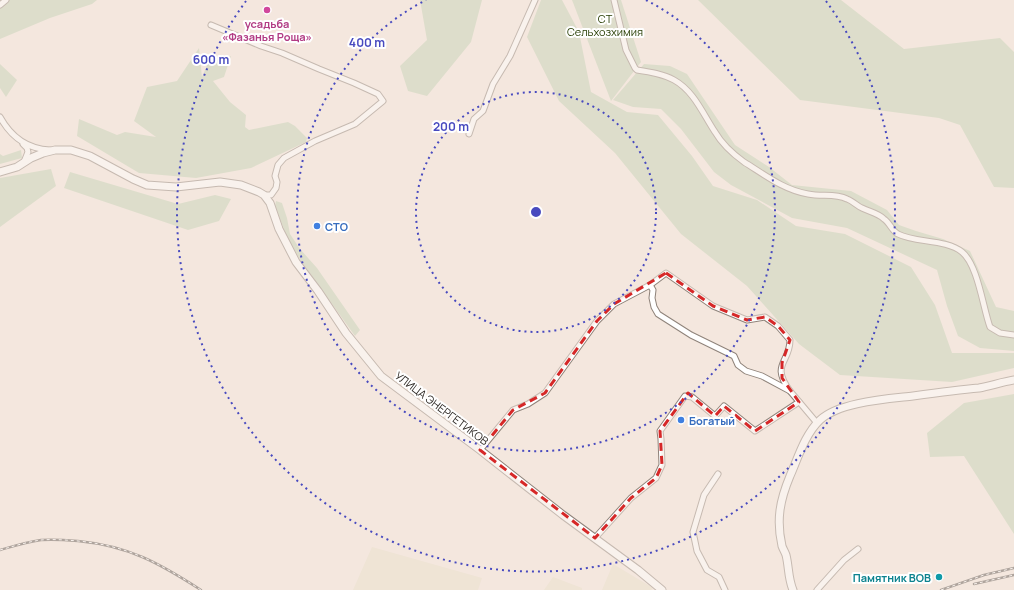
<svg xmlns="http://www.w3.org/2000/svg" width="1014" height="590" viewBox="0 0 1014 590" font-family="Manrope,sans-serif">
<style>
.industrial{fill:#e8dfca}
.green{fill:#c2d1b4}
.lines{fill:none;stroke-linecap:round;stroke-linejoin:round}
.minor-casing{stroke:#8f837a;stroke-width:7}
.major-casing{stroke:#8f837a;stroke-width:9}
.minor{stroke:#fff;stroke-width:5}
.major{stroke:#fff;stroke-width:7}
.rail-casing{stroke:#5a534e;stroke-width:2.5}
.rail{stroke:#fff;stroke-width:1;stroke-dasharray:3;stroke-linecap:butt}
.marked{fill:none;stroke:#d62828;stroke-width:3;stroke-dasharray:8 5;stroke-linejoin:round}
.ring{fill:none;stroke:#484abf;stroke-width:2;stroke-dasharray:2 4}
.hotel-dot{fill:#d1479c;stroke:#fff;stroke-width:1.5}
.shop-dot{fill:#3f7fe0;stroke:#fff;stroke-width:1.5}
.culture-dot{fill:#0f9aa8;stroke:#fff;stroke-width:1.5}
.labels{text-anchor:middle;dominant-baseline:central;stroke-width:4;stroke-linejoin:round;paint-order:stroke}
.park-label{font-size:11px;fill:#283e04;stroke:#fff}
.hotel-label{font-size:11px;font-weight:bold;fill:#b23c85;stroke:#fff}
.shop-label{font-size:11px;font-weight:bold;fill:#366cbe;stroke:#fff;text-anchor:start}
.street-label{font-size:11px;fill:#2c2723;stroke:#fff}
.culture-label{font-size:11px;font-weight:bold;fill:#0d838f;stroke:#fff;text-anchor:end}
.centre{fill:#484abf;stroke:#fff;stroke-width:2}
.ring-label{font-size:12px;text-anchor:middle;font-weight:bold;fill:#484abf;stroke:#fff;stroke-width:4;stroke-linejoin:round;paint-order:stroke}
</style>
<rect width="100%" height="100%" fill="#f4e7de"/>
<g class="industrial">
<polygon points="372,547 482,578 478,590 353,590"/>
<polygon points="613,564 653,588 651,590 602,590"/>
<polygon points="553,577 582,588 582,590 544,590"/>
</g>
<g class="green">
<polygon points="0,0 97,0 92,4 50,18 0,39"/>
<polygon points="420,0 482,0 471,42 427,96 408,91 400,66 427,40"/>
<polygon points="541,0 562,0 579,32 591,92 627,112 658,115 692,156 713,186 757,200 796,226 845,234 911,267 935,305 952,353 1014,353 1014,368 952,382 840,375 799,344 747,286 681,234 615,153 559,101 527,37"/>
<polygon points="572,0 621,0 641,62 611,101"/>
<polygon points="698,0 841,0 904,49 1000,38 1014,52 1014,188 994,187 960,125 939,118 800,100"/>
<polygon points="199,48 202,77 208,63 231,56 224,77 213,81 230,102 246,115 245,127 249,130 288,122 295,126 307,138 306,142 251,168 196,178 139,173 77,136 79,119 117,135 125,132 156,137 134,121 147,87 177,81"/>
<polygon points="0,64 17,80 6,97 0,88"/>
<polygon points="644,64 670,66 687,74 735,145 769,167 792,185 851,191 887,210 899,225 916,231 943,239 970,251 996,307 1014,311 1014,351 980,348 958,336 947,306 937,270 847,228 792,218 731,185 714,172 681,129 661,109 633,107 613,100"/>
<polygon points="21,150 22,158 0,164 0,154 3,156"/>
<polygon points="51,169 56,186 0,227 0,178"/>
<polygon points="70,172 178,204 215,195 231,199 219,221 188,230 64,188"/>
<polygon points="276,201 282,203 287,218 290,234 300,249 317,268 360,330 355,336 301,261 287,237 275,206"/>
<polygon points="1014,394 1014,534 964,456 930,457 927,433 964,403"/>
</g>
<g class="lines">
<g class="minor-casing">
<g id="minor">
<path d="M 614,0 L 626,50 L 635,68 L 637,70 C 650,72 663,74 674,80 C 694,91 703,114 715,132 C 722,144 733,154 744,162 C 765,175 784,190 808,194 C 822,197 835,193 847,199 C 853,201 857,206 862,208 C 870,212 878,213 884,219 C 890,223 892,231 898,234 C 915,243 946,239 962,252 C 978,265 983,308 990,327 L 1000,333 L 1014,335"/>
<polyline points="0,5 6,0"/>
<polyline points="211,25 261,46 282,53 319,69 354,83 378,94 383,101 355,124 315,141 284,158 278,165 275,176 277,182 276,188 271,195 264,195"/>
<path d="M 0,117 C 11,137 27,149 50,150"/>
<polyline points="469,134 474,119 483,111 493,84 510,56 535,0"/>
<polyline points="23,144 27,148 28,152 24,162"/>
<polyline points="650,285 653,290 652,298 654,307 658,314 691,335 734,356 738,365 746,371 762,376 790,391 817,423"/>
<path d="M 480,450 L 513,410 L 528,404 L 545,393 L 597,321 L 614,304 L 650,285 L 666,273 L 713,306 L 747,320 L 765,317 L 778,326 L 790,340 C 790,363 770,364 790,391"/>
<polyline points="718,474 704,495 693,532 697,551 707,570 719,577 725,590"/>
<polyline points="595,538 631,498 656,478 662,465 661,439 660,431 685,396 692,397 715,416 724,406 755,431 799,402"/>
<polyline points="817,590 844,560 858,549"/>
</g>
</g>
<g class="major-casing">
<g id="major">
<polyline points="0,172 17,167 31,158 43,153 55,150 71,150 90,156 133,179 147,185 176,187 220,182 241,185 259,192 264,195 270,203 279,229 296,262 318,291 346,333 381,376 480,450 563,515 638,570 662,590"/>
<path d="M 793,590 C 788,578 789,567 786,555 C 785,552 783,549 782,546 C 776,520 780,500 790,476 C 798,458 805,434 820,420 C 839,402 887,399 913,396 C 935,393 957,390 979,388 C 990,386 1002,382 1014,380"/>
</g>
</g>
<use href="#minor" class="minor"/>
<use href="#major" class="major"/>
<g class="rail-casing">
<g id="rail">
<path d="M 0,550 C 14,546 27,542 41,540 C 53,539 66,540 78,541 C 129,546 159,563 201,590"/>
<polyline points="974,584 1014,575"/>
<polyline points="941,590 984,575 1014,568"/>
</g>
</g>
<use href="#rail" class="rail"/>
</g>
<path d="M0 0H1014V590H0ZM 666,273 L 713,306 L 747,320 L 765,317 L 778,326 L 790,340 L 782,363 L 782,378 L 799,402 L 755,431 L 724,406 L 715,416 L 688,393 L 660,431 L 662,465 L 656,478 L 631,498 L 595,538 L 480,450 L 513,410 L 545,393 L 597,321 L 614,304 Z" fill="#f4e7de" fill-opacity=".55" fill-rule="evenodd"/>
<path class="marked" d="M 666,273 L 713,306 L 747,320 L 765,317 L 778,326 L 790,340 L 782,363 L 782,378 L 799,402 L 755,431 L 724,406 L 715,416 L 688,393 L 660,431 L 662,465 L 656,478 L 631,498 L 595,538 L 480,450 L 513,410 L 545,393 L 597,321 L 614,304 Z"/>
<g class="ring">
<circle cx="536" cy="212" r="120"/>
<path d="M646 0A239 239 0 1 1 426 0"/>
<path d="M826 1A359 359 0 1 1 246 1"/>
</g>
<circle class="hotel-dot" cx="267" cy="10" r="4"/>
<g class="shop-dot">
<circle cx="317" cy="226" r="4"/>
<circle cx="681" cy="420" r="4"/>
</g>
<circle class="culture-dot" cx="939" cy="577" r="4"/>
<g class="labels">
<g class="park-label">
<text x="605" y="18">СТ<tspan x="605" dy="13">Сельхозхимия</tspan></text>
</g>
<g class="hotel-label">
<text x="267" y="23">усадьба<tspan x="267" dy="13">«Фазанья Роща»</tspan></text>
</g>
<g class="shop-label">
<text x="325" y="226">СТО</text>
<text x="689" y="420">Богатый</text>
</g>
<g class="street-label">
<text transform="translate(442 408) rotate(37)">УЛИЦА ЭНЕРГЕТИКОВ</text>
</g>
<g class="culture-label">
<text x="931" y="577">Памятник ВОВ</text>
</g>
</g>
<circle cx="536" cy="212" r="6" class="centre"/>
<g class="ring-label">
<text x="367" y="47">400 m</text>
<text x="211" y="64">600 m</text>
<text x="451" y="131">200 m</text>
</g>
</svg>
